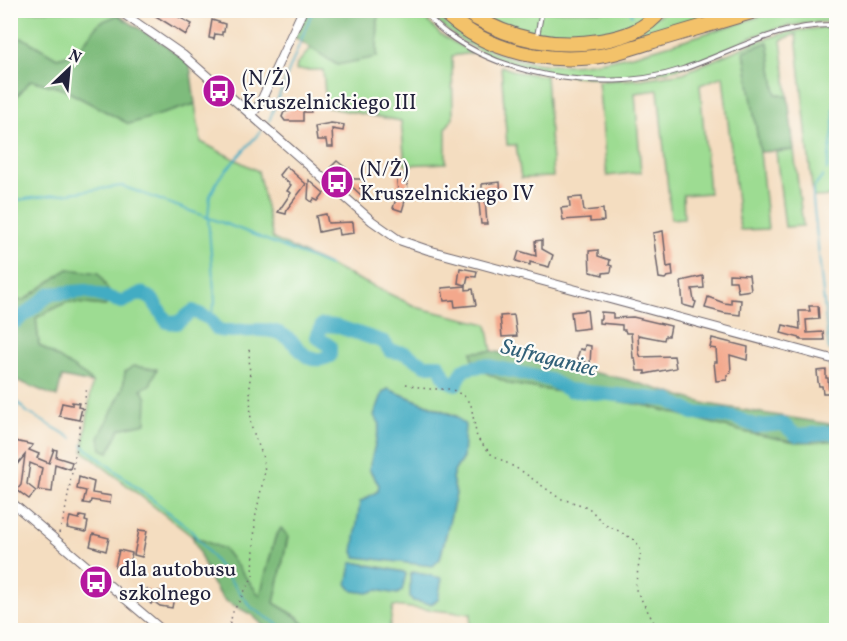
<svg xmlns="http://www.w3.org/2000/svg" width="847" height="641" viewBox="0 0 847 641" font-family="Vollkorn,serif">
<style>
.green{fill:#9ddc92;stroke:#607f66;stroke-width:1.5;fill-rule:evenodd}
.forest{fill:#7ebc7c;stroke:#506f5c;stroke-width:1.5}
.water{fill:#43acc3;stroke:#32677f;stroke-width:1.5}
.lines{fill:none;stroke-linecap:round;stroke-linejoin:round}
.stream{stroke:#43acc3;stroke-width:2}
.river{stroke:#43acc3;stroke-width:14}
.building{fill:#f3a88c}
.service-casing{stroke:#6c636a;stroke-width:6}
.minor-casing{stroke:#6c636a;stroke-width:10}
.motorway-casing{stroke:#6c636a;stroke-width:16}
.path{stroke:#6c636a;stroke-width:1.5;stroke-dasharray:1.5 4.5;stroke-linecap:butt}
.service{stroke:#fff;stroke-width:4}
.minor{stroke:#fff;stroke-width:8}
.motorway{stroke:#f3c26a;stroke-width:14}
.labels{text-anchor:middle;dominant-baseline:central;stroke-width:4.5;stroke-linejoin:round;paint-order:stroke}
.poi-label{font-size:21px;fill:#22223b;stroke:#fdfcf7;text-anchor:start}
.water-label{font-size:22px;font-style:italic;fill:#316078;stroke:#fdfcf7}
</style>
<rect width="100%" height="100%" fill="#fdfcf7"/>
<filter id="ink" filterUnits="userSpaceOnUse"><feTurbulence type="fractalNoise" baseFrequency=".0167" numOctaves="2"/><feDisplacementMap in="SourceGraphic" scale="12" xChannelSelector="R" yChannelSelector="G"/><feConvolveMatrix kernelMatrix="1 2 1 2 8 2 1 2 1" color-interpolation-filters="sRGB"/></filter>
<filter id="wash" filterUnits="userSpaceOnUse"><feTurbulence type="fractalNoise" baseFrequency=".008" numOctaves="4" result="noise"/><feDisplacementMap in="SourceGraphic" scale="24" xChannelSelector="R" yChannelSelector="G"/><feGaussianBlur stdDeviation="1.35" result="paint"/><feColorMatrix in="noise" values="0 0 0 0 0 0 0 0 0 0 0 0 0 0 0 0 0 1.4 0 .05"/><feComposite in="paint" operator="in"/></filter>
<g filter="url(#wash)">
<rect width="100%" height="100%" fill="#f4ddc0"/>
<g class="green">
<polygon points="111,10 118,15 99,23 76,53 57,58 23,38 11,40 10,11"/>
<polygon points="378,11 418,11 440,34 472,53 452,56 453,118 446,128 446,163 405,165 401,121 326,107 323,70 296,70 297,64 312,47 337,65 377,57"/>
<path d="M 427,11 L 431,11 C 532,100 616,60 730,26 C 747,21 764,14 782,11 C 799,8 819,11 836,11 L 836,22 C 806,22 776,26 748,39 C 726,49 704,61 681,68 C 600,89 484,77 427,11 Z"/>
<path d="M 452,11 L 456,11 L 483,28 L 598,46 L 667,11 L 735,11 C 636,40 545,84 452,11 Z"/>
<polygon points="472,11 654,11 637,26 587,39 519,34"/>
<polygon points="825,27 836,28 836,196 813,197 796,34 781,40 788,97 776,94 768,42 744,51 760,152 768,229 740,230 723,76 700,85 709,193 683,195 684,218 671,219 658,90 635,93 641,172 607,176 598,81 642,79 683,73 758,41 789,32"/>
<polygon points="501,66 517,72 546,76 553,177 521,178 516,145 507,145"/>
<path d="M 31,80 L 63,89 L 129,124 L 195,104 L 201,142 L 258,171 L 273,239 L 419,308 L 487,324 L 492,351 L 472,352 L 510,384 L 648,406 L 744,432 L 796,442 L 836,441 L 836,630 L 469,630 L 471,614 L 393,606 L 389,630 L 310,630 L 297,616 L 274,603 L 288,537 L 281,529 L 275,538 L 260,597 L 224,549 L 192,536 L 83,451 L 92,383 L 87,377 L 39,345 L 36,318 L 67,302 L 105,306 L 68,269 L 24,300 L 11,301 L 11,103 ZM 388,389 L 457,416 L 463,458 L 455,470 L 452,478 L 456,494 L 440,559 L 360,502 L 378,491 L 379,485 L 369,469 L 380,424 L 383,392 ZM 353,562 L 404,572 L 406,574 L 398,594 L 376,590 Z"/>
<polygon points="794,150 803,226 785,227 776,152"/>
</g>
<g class="forest">
<polygon points="306,11 378,11 377,57 337,65 294,37"/>
<polygon points="118,15 165,45 190,65 195,104 129,124 63,89 31,80 11,103 11,143 11,40 23,38 57,58 76,53 99,23"/>
<polygon points="768,42 776,94 788,97 794,150 760,152 744,51"/>
<polygon points="68,269 99,273 111,296 105,306 67,302 36,318 39,345 87,377 92,383 62,377 57,397 11,378 11,301 24,300"/>
<polygon points="492,351 624,379 707,404 829,424 836,423 836,441 796,442 744,432 648,406 510,384 473,367 472,352"/>
<polygon points="133,366 157,369 150,385 141,389 147,398 146,423 120,429 109,452 101,449 99,438 123,388 125,372"/>
<polygon points="281,528 288,536 274,603 297,617 310,630 268,630 252,615 224,600 212,583 192,536 224,549 260,596 275,538"/>
</g>
<g class="water">
<polygon points="388,389 457,417 465,425 463,458 455,470 452,478 456,494 440,559 433,566 356,557 353,552 360,502 378,491 379,485 369,469 380,424 374,416 383,392"/>
<polygon points="353,562 404,572 406,574 402,591 397,594 377,590 368,593 353,591 347,584 351,565"/>
<polygon points="413,572 442,578 438,600 431,604 413,601 410,597 410,575"/>
</g>
<g class="lines">
<g class="stream">
<polyline points="630,10 632,15"/>
<polyline points="269,121 313,10"/>
<polyline points="827,170 833,132 836,84"/>
<polyline points="823,176 813,189 813,199 829,350"/>
<polyline points="10,201 122,186 242,230 330,266"/>
<polyline points="210,319 215,302 208,217 210,196 219,178 261,131"/>
<polyline points="830,365 835,430"/>
<polyline points="10,394 27,412 72,438"/>
<polyline points="82,445 189,528 252,608 287,630"/>
</g>
<path class="river" d="M 10,322 L 17,321 L 50,294 L 86,291 L 122,302 L 141,293 L 152,299 L 167,322 L 177,323 L 193,311 L 210,319 L 218,330 C 237,334 266,325 283,335 C 302,345 303,368 330,356 L 330,346 L 317,337 L 322,325 L 336,326 L 384,342 L 390,351 L 405,353 L 425,365 L 439,365 L 446,380 L 456,384 L 464,369 L 485,365 L 550,380 L 568,390 L 668,400 L 693,413 L 733,417 L 756,426 L 783,424 L 796,435 L 836,432"/>
</g>
<g id="blocks">
<g class="building">
<polygon points="146,10 166,10 192,24 186,35"/>
<polygon points="212,20 225,24 224,32 222,32 222,35 215,34 214,39 209,38"/>
<polygon points="311,106 311,112 303,112 303,121 285,121 282,117 284,112 289,111 289,108"/>
<polygon points="331,123 344,125 343,131 332,129 333,147 327,147 326,140 317,140 315,126"/>
<polygon points="337,161 346,168 345,172 354,179 361,179 364,182 360,188 369,187 362,196 331,167"/>
<polygon points="286,166 306,184 287,209 286,214 278,212 291,193 287,191 291,185 279,175"/>
<polygon points="406,174 408,190 406,191 403,200 405,201 402,211 393,208 396,199 399,199 396,175"/>
<polygon points="309,180 324,193 318,201 314,199 312,202 308,199"/>
<polygon points="500,182 501,198 485,199 487,224 481,224 478,192 482,191 482,184"/>
<polygon points="582,197 584,211 603,209 604,221 590,222 590,218 563,220 561,208 570,207 569,198"/>
<polygon points="326,214 328,223 353,222 354,233 339,235 338,228 319,232 316,216"/>
<polygon points="663,231 667,267 672,266 673,276 667,277 665,279 659,278 653,233"/>
<polygon points="542,240 542,249 553,255 549,267 530,262 530,265 516,261 519,251 536,256 535,241"/>
<polygon points="598,250 598,256 610,260 609,265 612,266 611,272 603,273 603,275 590,272 589,251"/>
<polygon points="460,268 477,271 476,277 468,276 466,285 458,283"/>
<polygon points="729,274 749,275 751,290 738,292 736,281 729,281"/>
<polygon points="703,276 704,288 692,289 694,301 696,302 694,308 683,305 681,281"/>
<polygon points="466,286 466,290 473,289 476,305 455,307 454,300 444,301 442,288"/>
<polygon points="708,297 724,303 731,304 731,299 741,300 740,315 724,313 705,308"/>
<polygon points="809,306 818,306 819,319 806,320 807,333 823,332 824,340 800,340 800,338 781,333 783,325 800,329 799,311 810,311"/>
<polygon points="587,310 589,328 573,330 571,312"/>
<polygon points="601,312 613,313 613,318 633,317 671,326 669,336 665,336 664,340 638,335 639,353 641,357 674,356 676,368 645,374 645,371 637,371 635,358 633,358 631,333 626,333 625,330 622,330 622,325 599,323 599,319 601,319"/>
<polygon points="514,315 517,336 502,337 500,316"/>
<polygon points="712,338 748,347 747,360 730,355 731,372 727,375 727,380 716,381 714,362 717,362 716,349 710,348"/>
<polygon points="585,345 591,346 590,364 577,358 580,349 584,350"/>
<polygon points="826,370 826,378 828,378 829,393 823,393 822,386 819,386 818,382 817,371"/>
<polygon points="72,402 79,403 78,407 82,408 79,420 59,416 62,403 72,405"/>
<polygon points="10,440 33,445 29,450 39,454 37,458 49,463 54,449 57,450 56,457 72,462 70,469 55,464 52,492 38,490 42,468 30,463 27,484 36,491 29,499 17,490 21,485 25,455 14,468 17,454 10,453"/>
<polygon points="79,477 94,482 92,493 111,496 110,503 91,500 90,504 83,503 86,491 77,489"/>
<polygon points="80,516 86,517 85,521 88,522 86,532 67,528 70,517 79,519"/>
<polygon points="139,530 147,531 142,557 134,555"/>
<polygon points="93,534 109,538 106,551 90,546"/>
<polygon points="119,550 132,553 128,570 115,567"/>
<polygon points="146,589 158,596 158,591 173,594 172,596 174,597 172,608 160,606 153,601 151,604 141,595"/>
</g>
</g>
</g>
<g filter="url(#ink)">
<use href="#blocks" fill-opacity="0" stroke="#6c636a" stroke-width="1.5"/>
<g class="lines">
<g class="service-casing">
<g id="service">
<path d="M 423,10 C 430,18 437,27 446,33 C 508,79 611,93 683,69 C 735,51 781,23 836,25"/>
<polyline points="537,36 542,10"/>
</g>
</g>
<g class="minor-casing">
<g id="minor">
<polyline points="118,10 183,55 372,221 399,240 428,250 836,360"/>
<polyline points="252,115 260,103 303,10"/>
<polyline points="10,501 162,630"/>
</g>
</g>
<g class="motorway-casing">
<g id="motorway">
<path d="M 442,10 C 478,46 531,61 581,58 C 606,57 632,48 657,40 C 690,30 724,20 758,10"/>
<path d="M 463,10 C 505,38 550,49 600,41 C 624,37 646,30 661,10"/>
</g>
</g>
<g class="path">
<polyline points="831,31 834,60 836,62"/>
<polyline points="834,209 830,195 836,187"/>
<polyline points="406,384 427,389 451,389 464,396 471,405 477,438 491,454 523,472 559,498 588,507 605,525 617,530 636,541 641,551 635,588 658,630"/>
<polyline points="59,533 64,518 87,387"/>
<polyline points="228,630 233,612 253,576 255,519 265,471 262,454 251,426 249,346"/>
</g>
<use href="#service" class="service"/>
<use href="#minor" class="minor"/>
<use href="#motorway" class="motorway"/>
</g>
</g>
<defs>
<g id="bus-disc" transform="scale(1.725)"><circle r="9.5" fill="#b5179e" stroke="#fdfcf7"/><path d="M-5-6H5V4H4V6H2V4H-2V6H-4V4H-5ZM-3.5-4V0h7V-4ZM-3.5 1.2v1.5H-2V1.2ZM2 1.2v1.5H3.5V1.2Z" fill="#fff"/></g>
</defs>
<g fill-rule="evenodd">
<use href="#bus-disc" x="219" y="91"/>
<use href="#bus-disc" x="337" y="182"/>
<use href="#bus-disc" x="96" y="582"/>
</g>
<g class="labels">
<g class="poi-label">
<text x="242" y="79">(N/Ż)<tspan x="242" dy="24">Kruszelnickiego III</tspan></text>
<text x="360" y="170">(N/Ż)<tspan x="360" dy="24">Kruszelnickiego IV</tspan></text>
<text x="119" y="570">dla autobusu<tspan x="119" dy="24">szkolnego</tspan></text>
</g>
<g class="water-label">
<text transform="translate(549 359) rotate(14)">Sufraganiec</text>
</g>
</g>
<rect width="847" height="641" fill="none" stroke="#fdfcf7" stroke-width="36"/>
<g transform="translate(69 69) rotate(26)" stroke="#fdfcf7" stroke-width="4.5" paint-order="stroke">
<path d="M0-4.5L10 22L0 15L-10 22Z" fill="#22223b"/>
<text y="-9" font-size="16" font-weight="bold" text-anchor="middle" fill="#22223b">N</text>
</g>
</svg>
